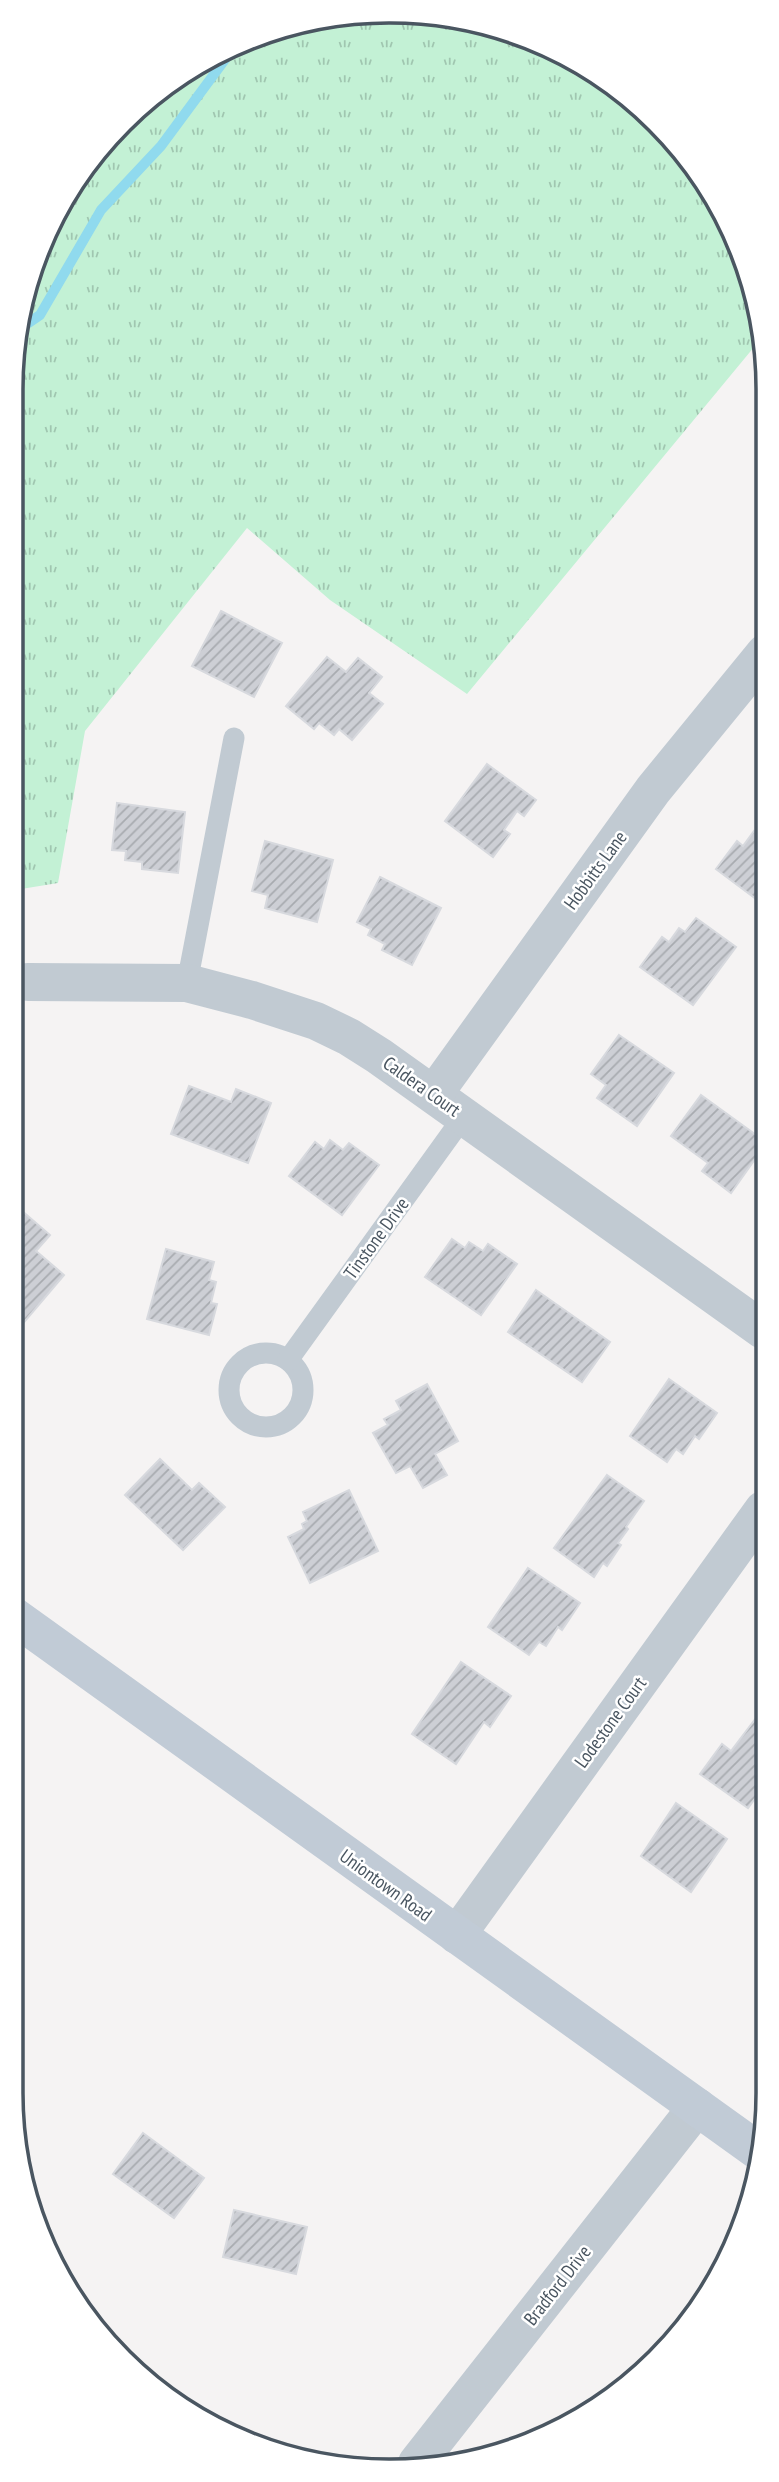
<svg xmlns="http://www.w3.org/2000/svg" width="779" height="2482" viewBox="0 0 779 2482" font-family="'PT Sans Narrow',sans-serif">
<style>
.park{fill:url(#park-tufts)}
.lines{fill:none;stroke-linecap:round;stroke-linejoin:round}
.stream{stroke:#90daee;stroke-width:10}
.building{fill:url(#building-hatch);stroke:#d7d9de;stroke-width:2}
.lane{stroke:#c1cad2;stroke-width:21}
.street{stroke:#c1cad2;stroke-width:38}
.secondary{stroke:#c1cbd6;stroke-width:38}
.labels{text-anchor:middle;dominant-baseline:central;stroke-width:5;stroke-linejoin:round;paint-order:stroke}
.street-label{font-size:19px;fill:#4a5661;stroke:#fff}
.rim{fill:none;stroke:#4a5661;stroke-width:3.5}
</style>
<defs>
<pattern id="park-tufts" width="24" height="20" patternUnits="userSpaceOnUse" patternTransform="scale(1.75)"><rect width="24" height="20" fill="#c3f1d5"/><path d="M3 7l-1-3M5 7V3M7 7l1-3M15 17l-1-3M17 17v-4M19 17l1-3" fill="none" stroke="#a0c6b0"/></pattern>
<pattern id="building-hatch" width="6" height="6" patternUnits="userSpaceOnUse" patternTransform="scale(1.75)"><rect width="6" height="6" fill="#cdcfd5"/><path d="M-1 1l2-2M0 6l6-6M5 7l2-2" fill="none" stroke="#a8abb0"/></pattern>
</defs>
<rect width="100%" height="100%" fill="#f5f3f3"/>
<polygon class="park" points="316,18 464,18 579,61 658,122 730,222 764,335 467,694 330,600 247,528 85,731 58,883 15,890 18,315 75,179 179,74"/>
<g class="lines">
<polyline class="stream" points="18,330 40,315 101,210 161,146 229,54"/>
</g>
<g class="building">
<polygon points="221,611 282,643 254,697 192,666"/>
<polygon points="327,657 346,672 358,658 382,677 369,693 383,704 352,740 339,729 334,735 319,723 314,729 286,706"/>
<polygon points="487,764 536,800 524,816 517,811 504,830 510,834 493,857 445,821"/>
<polygon points="117,803 185,812 178,873 142,869 142,862 125,860 126,851 112,850"/>
<polygon points="754,831 760,836 764,831 764,905 716,869 737,841 743,846"/>
<polygon points="265,841 333,860 317,922 265,908 268,895 252,891"/>
<polygon points="380,877 441,908 412,965 382,950 385,944 368,935 371,929 357,922"/>
<polygon points="696,918 736,947 693,1005 640,967 662,937 669,942 679,928 685,932"/>
<polygon points="619,1035 674,1073 637,1126 597,1098 606,1085 591,1074"/>
<polygon points="189,1086 231,1102 236,1089 271,1103 248,1163 171,1134"/>
<polygon points="701,1095 763,1140 763,1148 731,1193 702,1171 708,1163 671,1136"/>
<polygon points="330,1140 343,1150 349,1143 379,1165 342,1215 289,1176 315,1142 324,1149"/>
<polygon points="14,1204 50,1235 36,1251 64,1275 14,1334"/>
<polygon points="452,1239 465,1248 469,1242 483,1251 488,1244 517,1264 481,1315 425,1277"/>
<polygon points="166,1249 214,1262 209,1280 216,1282 211,1303 217,1304 209,1335 147,1319"/>
<polygon points="536,1290 610,1342 582,1382 508,1332"/>
<polygon points="669,1379 717,1413 699,1439 695,1436 683,1454 676,1449 667,1462 630,1436"/>
<polygon points="427,1384 458,1441 435,1454 447,1475 423,1488 410,1466 396,1473 373,1433 388,1425 384,1419 401,1410 396,1401"/>
<polygon points="160,1459 192,1490 199,1483 225,1507 183,1550 125,1495"/>
<polygon points="607,1475 644,1501 626,1527 628,1529 618,1543 621,1545 607,1566 603,1563 594,1577 554,1548"/>
<polygon points="349,1490 378,1551 310,1583 288,1537 304,1529 302,1524 307,1521 303,1512"/>
<polygon points="528,1568 580,1603 562,1630 558,1627 546,1646 539,1642 529,1655 488,1627"/>
<polygon points="461,1662 511,1696 490,1727 484,1722 456,1764 412,1734"/>
<polygon points="759,1714 762,1716 762,1789 748,1808 700,1774 722,1744 731,1751"/>
<polygon points="676,1803 727,1839 691,1892 641,1856"/>
<polygon points="143,2133 204,2178 174,2218 113,2174"/>
<polygon points="234,2210 307,2227 296,2274 223,2257"/>
</g>
<g class="lines">
<g class="lane">
<polyline points="187,983 234,738"/>
<circle cx="266" cy="1390" r="37"/>
<polyline points="288,1360 464,1116"/>
</g>
<g class="street">
<polyline points="28,982 187,983 252,1000 316,1021 349,1037 379,1056 763,1330"/>
<polyline points="434,1094 653,790 765,653"/>
<polyline points="457,1935 763,1510"/>
<polyline points="417,2463 697,2107"/>
</g>
<polyline class="secondary" points="12,1615 761,2153"/>
</g>
<g class="labels">
<g class="street-label">
<text transform="translate(595 870) rotate(-54)">Hobbitts Lane</text>
<text transform="translate(422 1086) rotate(35)">Caldera Court</text>
<text transform="translate(376 1238) rotate(-54)">Tinstone Drive</text>
<text transform="translate(610 1722) rotate(-54)">Lodestone Court</text>
<text transform="translate(386 1885) rotate(36)">Uniontown Road</text>
<text transform="translate(557 2285) rotate(-52)">Bradford Drive</text>
</g>
</g>
<path d="M0 0H779V2482H0ZM389 23H390A366 366 0 0 1 756 389V2093A366 366 0 0 1 390 2459H389A366 366 0 0 1 23 2093V389A366 366 0 0 1 389 23Z" fill="#fff" fill-rule="evenodd"/>
<path class="rim" d="M389 23H390A366 366 0 0 1 756 389V2093A366 366 0 0 1 390 2459H389A366 366 0 0 1 23 2093V389A366 366 0 0 1 389 23Z"/>
</svg>
